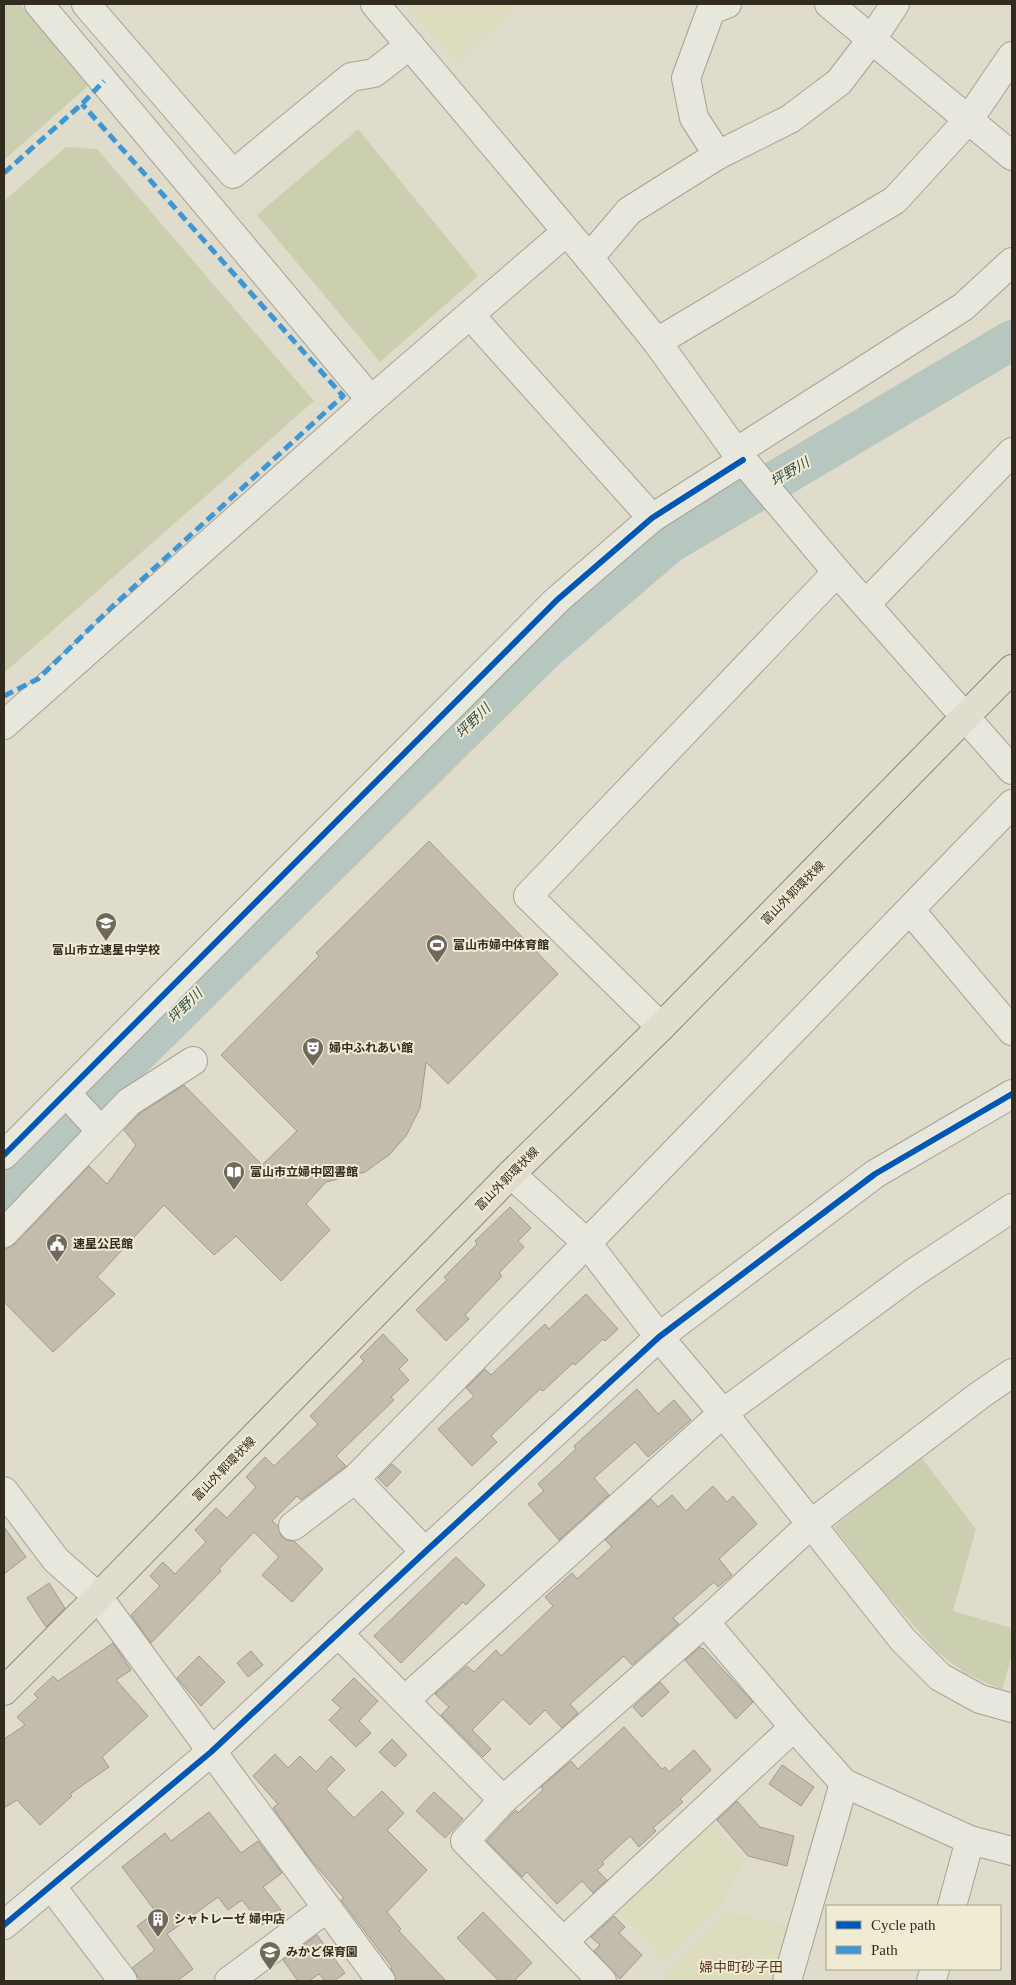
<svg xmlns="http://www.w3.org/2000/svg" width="1016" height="1985" viewBox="0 0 1016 1985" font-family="'Times New Roman','Noto Sans JP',serif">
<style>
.farmland{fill:#dedcbe}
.green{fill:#cbcfb0}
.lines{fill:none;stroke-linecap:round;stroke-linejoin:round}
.river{stroke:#b7c6be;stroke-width:40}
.building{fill:#c3bcad;stroke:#a0998c}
.minor-casing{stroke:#a5a195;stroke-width:30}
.major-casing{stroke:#8b877c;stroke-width:30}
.minor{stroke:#e8e7dd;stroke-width:28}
.major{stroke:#e0ddcf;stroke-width:28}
.quiet{stroke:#3d96d5;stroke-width:5;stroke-dasharray:10 5;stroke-linecap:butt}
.cycleway-casing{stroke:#f0ecd3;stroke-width:9}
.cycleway{stroke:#0057b8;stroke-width:6}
.labels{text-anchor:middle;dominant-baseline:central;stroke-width:4;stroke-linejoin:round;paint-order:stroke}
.street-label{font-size:12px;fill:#322b1f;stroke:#f0ecd3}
.poi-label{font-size:12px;font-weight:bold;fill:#322b1f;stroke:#f0ecd3;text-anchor:start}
.water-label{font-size:14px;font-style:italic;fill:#304e50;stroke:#f0ecd3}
.neighbourhood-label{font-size:14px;fill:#5a3624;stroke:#f0ecd3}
</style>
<rect width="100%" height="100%" fill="#e0dccc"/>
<g class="farmland">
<polygon points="404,4 518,4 458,62"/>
<polygon points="711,1820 745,1860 720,1907 665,1960 617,1911"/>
<polygon points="728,1913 792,1926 776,1981 660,1981"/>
</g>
<g class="green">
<polygon points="20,4 88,86 4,160 4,5"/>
<polygon points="358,129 478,276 380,362 257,215"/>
<polygon points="66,147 97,149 314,401 4,673 4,201"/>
<polygon points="921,1457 976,1529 953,1611 1012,1628 1012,1654 1002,1690 965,1673 936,1651 881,1588 834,1527"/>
</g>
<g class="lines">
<polyline class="river" points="4,1190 72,1118 547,648 670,543 1012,340"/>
</g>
<g class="building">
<polygon points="429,841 558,974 448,1084 426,1062 420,1108 406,1136 389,1155 365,1172 326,1182 306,1204 330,1230 281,1281 236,1236 214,1255 164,1205 97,1277 115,1294 53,1352 4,1302 4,1250 15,1244 89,1166 107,1184 136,1145 124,1130 139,1114 184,1085 262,1165 297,1131 221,1055 319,956 316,953"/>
<polygon points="510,1207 531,1228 518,1241 524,1247 499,1273 502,1276 465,1315 469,1319 446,1341 416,1310 447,1280 444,1277 477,1244 475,1241"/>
<polygon points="586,1294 618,1329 605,1341 603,1339 575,1365 573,1363 543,1391 540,1389 491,1436 497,1442 472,1466 438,1429 474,1396 466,1388 485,1369 491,1375 545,1324 549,1329"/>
<polygon points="383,1334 408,1360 399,1369 409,1380 391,1397 394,1400 336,1456 346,1466 301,1500 297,1496 272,1521 278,1526 281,1536 287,1540 294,1541 323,1569 292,1602 262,1575 279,1557 254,1532 219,1569 221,1571 151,1643 131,1615 160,1586 150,1576 163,1562 175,1574 206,1542 195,1530 216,1508 227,1518 256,1487 246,1477 265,1457 274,1466 318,1424 310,1416 364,1361 360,1357"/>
<polygon points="637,1389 658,1414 674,1400 691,1420 648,1457 635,1442 594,1478 609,1495 559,1540 528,1504 544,1491 538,1484 576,1449 574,1446"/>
<polygon points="392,1464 401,1472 387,1487 378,1478"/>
<polygon points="713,1486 727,1502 733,1496 757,1524 719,1559 732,1575 718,1587 714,1582 673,1618 679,1624 632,1665 624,1656 570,1704 578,1713 562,1728 545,1710 530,1725 503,1699 472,1730 491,1749 483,1757 441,1715 449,1707 435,1694 467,1666 474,1672 496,1650 501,1656 553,1606 545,1597 572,1573 577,1579 612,1547 605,1540 651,1499 658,1507 672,1495 686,1511"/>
<polygon points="4,1527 26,1557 4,1574"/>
<polygon points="456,1557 485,1585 466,1605 463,1602 401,1663 374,1636"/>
<polygon points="49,1583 65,1608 46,1627 27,1598"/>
<polygon points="113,1643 131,1670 116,1680 148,1716 102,1757 109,1767 70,1794 72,1796 40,1825 17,1800 4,1808 4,1739 25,1725 17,1717 38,1698 34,1694 53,1676 58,1681"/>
<polygon points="700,1647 702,1649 703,1648 753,1702 736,1719 685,1660"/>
<polygon points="251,1651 263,1665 248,1677 237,1663"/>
<polygon points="199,1656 225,1682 201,1706 177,1678"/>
<polygon points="354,1678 378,1701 359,1721 371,1733 356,1747 329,1720 341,1708 332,1700"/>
<polygon points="660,1682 669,1692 642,1717 633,1707"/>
<polygon points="624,1727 662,1769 665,1767 669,1772 694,1750 711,1770 680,1799 683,1802 653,1828 656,1831 639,1847 630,1836 602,1862 604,1864 597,1870 607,1880 593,1893 582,1881 557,1904 527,1872 522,1877 487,1841 510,1816 516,1810 518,1813 543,1790 541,1787 571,1761 578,1769"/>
<polygon points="392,1739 407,1755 395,1767 379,1752"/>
<polygon points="275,1754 288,1768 300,1756 316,1772 331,1756 345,1770 326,1789 354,1818 382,1791 404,1813 387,1830 427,1870 387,1912 401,1929 399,1931 446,1981 396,1981 391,1968 392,1967 341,1900 344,1898 311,1860 273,1808 278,1804 253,1776"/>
<polygon points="782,1765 814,1787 801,1806 769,1784"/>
<polygon points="434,1792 463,1819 445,1838 416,1811"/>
<polygon points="737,1801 760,1827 794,1836 787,1866 748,1856 717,1820"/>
<polygon points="209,1812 241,1853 258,1841 282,1873 263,1887 281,1910 262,1925 242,1900 228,1910 218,1897 167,1934 193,1969 177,1981 141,1981 132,1968 155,1950 137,1926 156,1912 122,1867 165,1833 171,1841"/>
<polygon points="483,1912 532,1963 514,1981 499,1981 457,1938"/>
<polygon points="614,1916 625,1927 619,1933 642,1955 620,1979 594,1951 600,1945 591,1937"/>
<polygon points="317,1935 345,1973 334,1981 325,1981 319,1974 309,1981 298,1981 283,1960"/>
</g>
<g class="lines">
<g class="minor-casing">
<g id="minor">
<polyline points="39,4 371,400"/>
<polyline points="86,4 233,174 351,77 374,73 410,45"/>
<polyline points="375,4 589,258 657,342 736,452 837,572 1012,770"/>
<polyline points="829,4 1012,156"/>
<polyline points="718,155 694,118 686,78 711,10 727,4"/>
<polyline points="589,258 629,211 718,155 790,119 839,82 872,39 895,4"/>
<polyline points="470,315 652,518"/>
<polyline points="657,342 895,200 969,119 1012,56"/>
<polyline points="736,452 963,307 1012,262"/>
<polyline points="867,603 1012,452"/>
<polyline points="4,725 371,400 566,232"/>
<polyline points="910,910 1012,1031"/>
<polyline points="661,1027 528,896 837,572"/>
<polyline points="66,1093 101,1131"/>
<polyline points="4,1155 557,600 652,518 743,460"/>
<polyline points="511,1174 587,1243 659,1337 723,1413 903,1640 940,1677 980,1699 1012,1708"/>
<polyline points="4,1233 129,1102 193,1061"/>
<polyline points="355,1479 425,1552"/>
<polyline points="4,1491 56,1560 98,1597 381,1981"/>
<polyline points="293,1526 355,1479 587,1243 1012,804"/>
<polyline points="705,1622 794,1727 844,1783 970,1840 1012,1851"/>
<polyline points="338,1633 503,1800"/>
<polyline points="405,1700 723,1413 912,1274 1012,1208"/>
<polyline points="52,1887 123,1981"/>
<polyline points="952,1906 970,1840"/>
<polyline points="4,1925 211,1752 425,1552 659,1337 875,1174 1012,1094"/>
<polyline points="564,1941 794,1727"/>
<polyline points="229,1981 327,1908"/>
<polyline points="602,1981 465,1841 503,1800 705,1622 811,1524 980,1395 1012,1373"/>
<polyline points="787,1981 844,1783"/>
<polyline points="931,1981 935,1969"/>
</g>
</g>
<g class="major-casing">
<polyline id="major" points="4,1691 98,1597 511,1174 661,1027 1012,669"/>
</g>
<use href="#minor" class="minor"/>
<use href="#major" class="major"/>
<g class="quiet">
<polyline points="4,173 82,104 104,81"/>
<polyline points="4,696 38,679 113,606 343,396 82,104"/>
</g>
<g class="cycleway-casing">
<g id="cycleway">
<polyline points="4,1155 557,600 652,518 743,460"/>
<polyline points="4,1925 211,1752 425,1552 659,1337 875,1174 1012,1094"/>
</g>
</g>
<use href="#cycleway" class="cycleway"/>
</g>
<defs>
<g id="school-pin" transform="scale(1.125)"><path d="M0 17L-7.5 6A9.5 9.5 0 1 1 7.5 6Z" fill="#6f695c" stroke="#f0ecd3"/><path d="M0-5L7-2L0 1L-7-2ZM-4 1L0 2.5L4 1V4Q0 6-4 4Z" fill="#fff"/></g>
<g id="stadium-pin" transform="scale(1.125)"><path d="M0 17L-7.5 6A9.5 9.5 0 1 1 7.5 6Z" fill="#6f695c" stroke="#f0ecd3"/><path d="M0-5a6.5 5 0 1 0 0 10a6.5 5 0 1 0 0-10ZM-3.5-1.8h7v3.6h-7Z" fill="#fff"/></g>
<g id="theatre-pin" transform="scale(1.125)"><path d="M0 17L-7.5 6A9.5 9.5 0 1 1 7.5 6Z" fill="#6f695c" stroke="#f0ecd3"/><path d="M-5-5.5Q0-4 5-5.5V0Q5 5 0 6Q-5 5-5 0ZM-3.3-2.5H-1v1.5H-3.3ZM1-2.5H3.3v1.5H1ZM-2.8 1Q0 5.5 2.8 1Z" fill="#fff"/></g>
<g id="library-pin" transform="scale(1.125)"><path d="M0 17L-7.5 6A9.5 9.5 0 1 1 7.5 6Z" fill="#6f695c" stroke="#f0ecd3"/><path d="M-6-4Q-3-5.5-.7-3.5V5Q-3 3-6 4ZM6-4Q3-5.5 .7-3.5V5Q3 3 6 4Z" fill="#fff"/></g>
<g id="civic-pin" transform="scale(1.125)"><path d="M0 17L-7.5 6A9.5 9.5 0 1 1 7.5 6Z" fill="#6f695c" stroke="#f0ecd3"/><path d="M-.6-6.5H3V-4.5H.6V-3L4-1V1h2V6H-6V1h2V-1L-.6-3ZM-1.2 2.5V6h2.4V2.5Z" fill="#fff"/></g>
<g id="building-pin" transform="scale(1.125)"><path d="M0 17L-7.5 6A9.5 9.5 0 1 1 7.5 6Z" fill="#6f695c" stroke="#f0ecd3"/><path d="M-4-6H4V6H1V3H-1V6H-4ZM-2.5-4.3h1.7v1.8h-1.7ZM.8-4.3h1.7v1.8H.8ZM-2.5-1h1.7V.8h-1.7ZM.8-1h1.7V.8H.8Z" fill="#fff"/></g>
</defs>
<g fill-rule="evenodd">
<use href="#school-pin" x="106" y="923"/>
<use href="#stadium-pin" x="437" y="945"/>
<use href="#theatre-pin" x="313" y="1048"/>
<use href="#library-pin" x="234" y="1172"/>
<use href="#civic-pin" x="57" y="1244"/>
<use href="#building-pin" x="158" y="1919"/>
<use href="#school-pin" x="270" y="1952"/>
</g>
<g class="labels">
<g class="street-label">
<text transform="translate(793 893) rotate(-45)">富山外郭環状線</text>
<text transform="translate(507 1179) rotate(-45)">富山外郭環状線</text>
<text transform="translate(224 1469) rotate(-46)">富山外郭環状線</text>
</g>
<g class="poi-label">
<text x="453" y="945">富山市婦中体育館</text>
<text x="106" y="950" text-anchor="middle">富山市立速星中学校</text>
<text x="329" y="1048">婦中ふれあい館</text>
<text x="250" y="1172">富山市立婦中図書館</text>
<text x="73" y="1244">速星公民館</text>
<text x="174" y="1919">シャトレーゼ 婦中店</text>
<text x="286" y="1952">みかど保育園</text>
</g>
<g class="water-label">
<text transform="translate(790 472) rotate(-31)">坪野川</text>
<text transform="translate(473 721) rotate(-45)">坪野川</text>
<text transform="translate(185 1006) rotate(-45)">坪野川</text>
</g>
<g class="neighbourhood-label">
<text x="741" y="1967">婦中町砂子田</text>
</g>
</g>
<rect width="1016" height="1985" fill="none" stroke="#322b1f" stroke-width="10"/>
<rect x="826" y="1905" width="175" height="65" fill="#f0ecd3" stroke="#a49f8b"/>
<rect x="836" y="1921" width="25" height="8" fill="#0057b8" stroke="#a49f8b"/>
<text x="871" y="1930" font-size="15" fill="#322b1f">Cycle path</text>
<rect x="836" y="1946" width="25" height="8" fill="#3d96d5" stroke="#a49f8b"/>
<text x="871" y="1955" font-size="15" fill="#322b1f">Path</text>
</svg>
